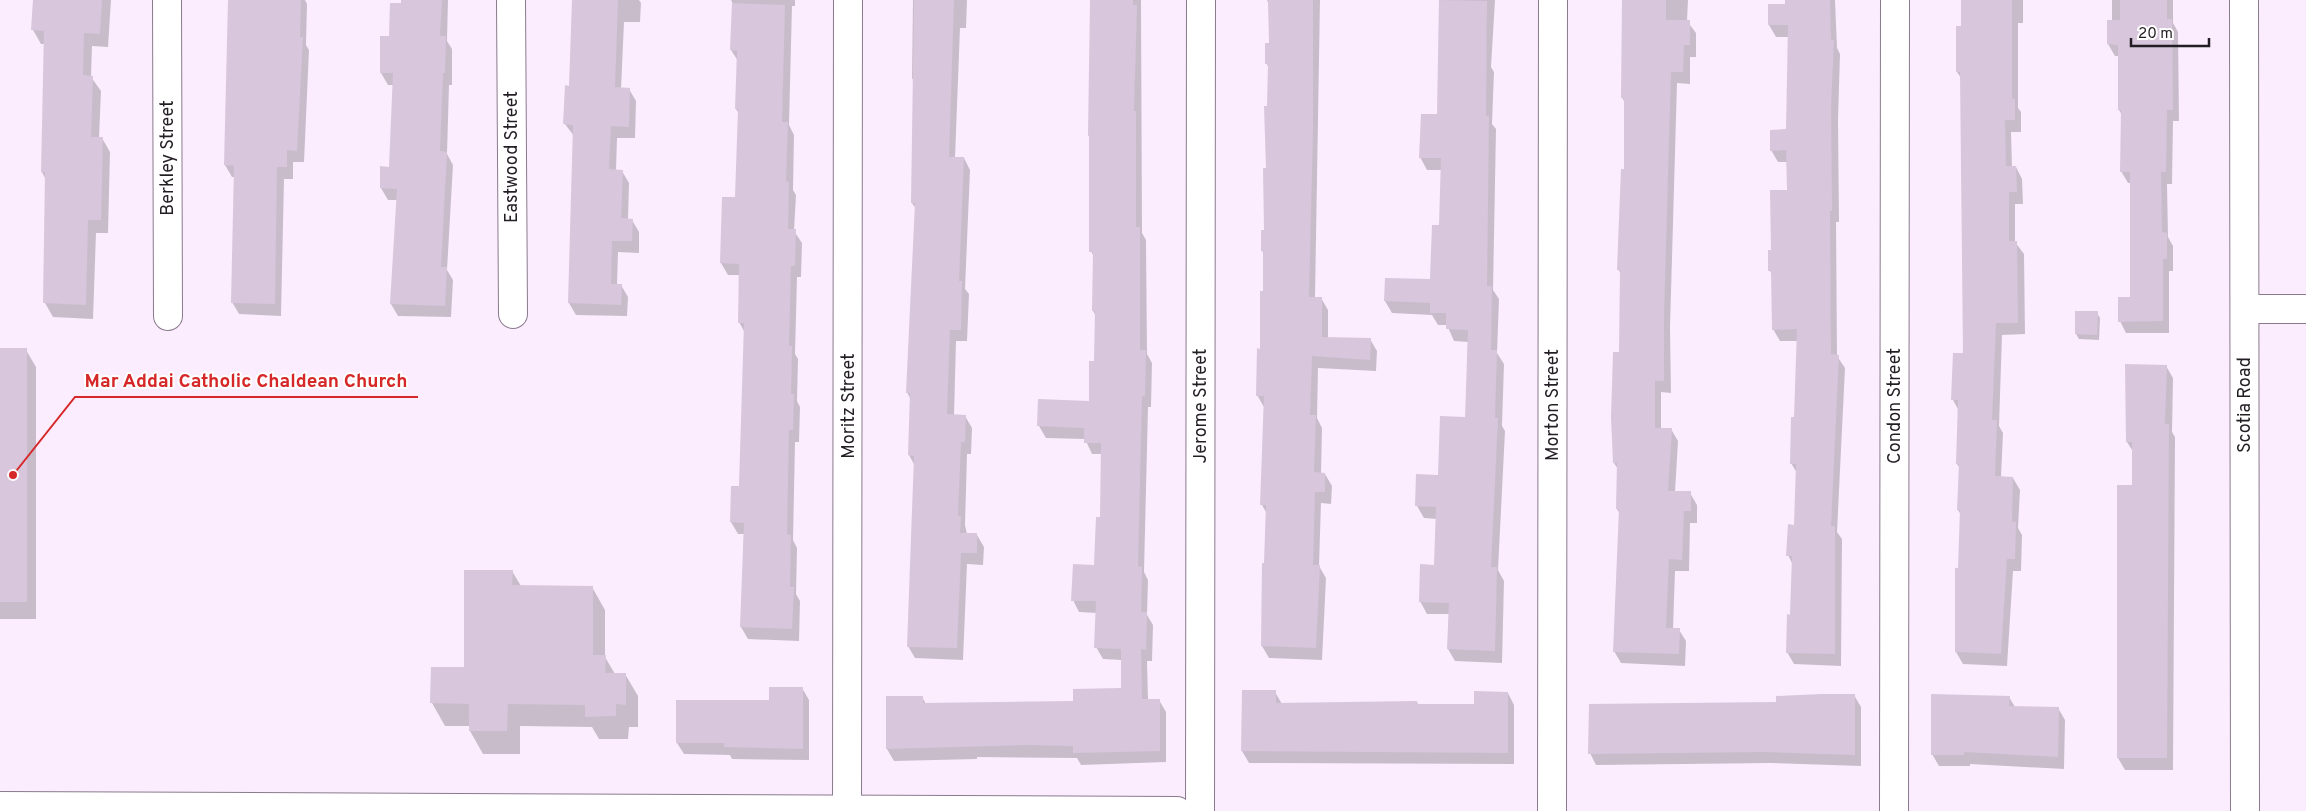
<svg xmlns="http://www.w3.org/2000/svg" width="2306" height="811" viewBox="0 0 2306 811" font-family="Overpass,sans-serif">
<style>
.shadow{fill:#0003}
.building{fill:#d8c6dc}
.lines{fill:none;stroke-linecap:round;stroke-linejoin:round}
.minor-casing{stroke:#8b7a8e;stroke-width:30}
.minor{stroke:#fff;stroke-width:28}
.labels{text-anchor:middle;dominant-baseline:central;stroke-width:4;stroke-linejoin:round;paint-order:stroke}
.street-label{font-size:18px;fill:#231d24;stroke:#fff}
.leader{fill:none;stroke:#d62828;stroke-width:2}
.callout-dot{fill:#d62828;stroke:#fff;stroke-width:2}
.callout-label{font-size:19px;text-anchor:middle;font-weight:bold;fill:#d62828;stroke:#fff;stroke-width:4;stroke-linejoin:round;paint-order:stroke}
</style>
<rect width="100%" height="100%" fill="#fbecfe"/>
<g class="shadow">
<polygon points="34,0 111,0 108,47 92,46 91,77 101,91 99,138 102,138 110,152 108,233 96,233 93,319 53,317 45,303 46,180 42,172 45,44 41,44 33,30"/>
<polygon points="229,0 305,0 307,4 306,45 309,50 304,162 293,162 293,179 284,179 281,316 239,314 232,302 235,177 232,177 225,165"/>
<polygon points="402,0 448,0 447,41 452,49 452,85 449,85 447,154 453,165 447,270 453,280 451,317 398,316 391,304 397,200 388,200 381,188 390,168 394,85 388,85 381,73"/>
<polygon points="573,0 639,0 641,3 640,22 624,22 621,89 629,89 636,101 635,138 617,138 616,171 622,171 629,183 628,220 632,220 639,232 639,253 618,252 617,285 621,285 628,297 627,316 576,315 569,303 574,136 565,124 570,87"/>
<polygon points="731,0 795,0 795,6 792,6 789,125 794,135 793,190 796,195 794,231 802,243 801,277 797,277 795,354 798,359 797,401 800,407 799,442 795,442 793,540 797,548 796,594 800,601 799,641 748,639 741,627 744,534 738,534 731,522 740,487 745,333 739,322 740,275 728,275 721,263 736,199 739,114 736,109 738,61 731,50 733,4"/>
<polygon points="913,0 967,0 966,28 960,28 955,158 964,158 970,170 965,289 969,294 967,341 956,341 954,416 965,416 972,428 971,454 967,454 965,525 967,534 977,535 984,547 983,565 967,564 963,660 915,658 908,646 915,466 909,455 911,400 907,392 916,209 912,203 915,83 912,78"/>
<polygon points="1090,0 1141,0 1142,233 1146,240 1147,354 1152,363 1151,407 1148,407 1144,572 1148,580 1147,615 1153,625 1152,661 1147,661 1148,700 1159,700 1166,712 1166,762 1081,765 1077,758 977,757 977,759 894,761 887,749 887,697 922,697 926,704 1074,702 1122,689 1122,660 1103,659 1096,647 1097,613 1079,612 1073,600 1095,566 1101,518 1102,454 1092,454 1085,439 1046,438 1039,426 1090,402 1095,362 1096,316 1093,311 1094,257 1091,251"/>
<polygon points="1267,0 1320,0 1315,298 1321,298 1328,310 1328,338 1370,339 1377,351 1376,371 1318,368 1317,418 1322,428 1321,474 1325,474 1332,486 1331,504 1321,503 1319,566 1326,578 1322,660 1269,658 1262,646 1267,514 1262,505 1264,407 1257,395 1262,350 1265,255 1262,251 1265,232 1267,169 1269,69 1267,64 1267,45 1270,45 1270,7"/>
<polygon points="1440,0 1495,0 1491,67 1494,72 1492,124 1496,129 1493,290 1499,299 1497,353 1504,364 1502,426 1505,431 1498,570 1504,581 1502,663 1455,661 1448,649 1449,614 1427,614 1420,601 1435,566 1437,519 1424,518 1417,506 1440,476 1466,418 1468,342 1454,341 1447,325 1438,325 1432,315 1392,313 1385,301 1386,279 1431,281 1440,227 1442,170 1427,170 1420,157 1439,115"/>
<polygon points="1623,0 1688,0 1687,21 1696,33 1696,57 1690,57 1690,84 1677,83 1670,328 1671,393 1661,392 1661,429 1671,429 1678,441 1675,492 1690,493 1697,505 1697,523 1690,523 1689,571 1675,571 1673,629 1679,630 1686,641 1685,666 1621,663 1614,651 1620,514 1617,509 1618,469 1614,463 1612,417 1620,353 1621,274 1618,269 1625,170 1625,103 1622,97"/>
<polygon points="1786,0 1835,0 1837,48 1840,54 1838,120 1839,222 1836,222 1837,356 1845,368 1837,532 1842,539 1841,666 1794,664 1787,652 1792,616 1793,565 1788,555 1795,526 1797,473 1791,463 1795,418 1798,341 1780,341 1773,329 1773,276 1770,271 1772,251 1788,191 1788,162 1778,162 1771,150 1787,131 1789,37 1776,37 1769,25 1786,5"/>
<polygon points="1962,0 2023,0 2023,23 2018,23 2018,108 2021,112 2021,132 2011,132 2012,167 2016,167 2022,179 2023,204 2015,204 2015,242 2024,254 2025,334 2002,335 1999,426 2003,433 2001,477 2013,478 2020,490 2018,528 2022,535 2021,571 2013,571 2007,666 1963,664 1956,652 1956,569 1959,569 1961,515 1958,510 1960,468 1957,464 1959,411 1953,400 1964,355 1961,78 1957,72 1962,27"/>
<polygon points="2112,0 2173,0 2173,23 2178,32 2179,121 2173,121 2172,184 2167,184 2168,237 2173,246 2173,271 2169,271 2169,333 2126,333 2120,321 2131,298 2131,183 2128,183 2121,171 2122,115 2119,110 2120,56 2115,56 2108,44 2112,21"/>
<polygon points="2097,313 2100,318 2099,340 2079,339 2076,334"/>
<polygon points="0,350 26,350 36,367 36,619 0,619"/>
<polygon points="2166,366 2173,378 2172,432 2175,437 2173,770 2125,770 2118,758 2118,486 2133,486 2134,453 2127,442"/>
<polygon points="512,571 521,586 592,587 605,610 605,657 615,674 625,674 638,696 638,727 629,727 628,739 599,739 592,727 520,726 520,754 483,754 470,731 470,726 445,726 432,703 432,668 465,669"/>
<polygon points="802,688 809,700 809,760 732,759 730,755 684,754 677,743"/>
<polygon points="1243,691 1275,692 1282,704 1417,702 1419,706 1476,706 1508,693 1514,705 1514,764 1249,763 1242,751"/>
<polygon points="1854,695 1861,707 1861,766 1771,763 1596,765 1590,753 1778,704"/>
<polygon points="2009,697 2015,707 2058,708 2065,720 2064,769 1970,764 1970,766 1939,766 1932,754"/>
</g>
<g class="building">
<polygon points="33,0 102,0 100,34 84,33 83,75 93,76 91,137 103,137 101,220 88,220 86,305 43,303 45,172 41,172 44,31 31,30"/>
<polygon points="228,0 301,0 300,37 303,37 297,151 287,150 287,167 277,167 275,304 231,303 234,166 224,165"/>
<polygon points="401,0 442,0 440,36 446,36 445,73 443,73 440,151 447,152 441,267 447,267 445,306 390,304 397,189 380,188 380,166 389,167 393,73 380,73 380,36 389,36 390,3 401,3"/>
<polygon points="572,0 618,0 615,87 630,88 629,127 611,126 609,169 623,170 621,218 633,219 632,241 612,241 611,284 622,284 621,305 568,303 573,125 563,124 565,85 569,86"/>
<polygon points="914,0 954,0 949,157 964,157 959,281 962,281 961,330 950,330 947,414 966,415 965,442 961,442 958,516 961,516 960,533 977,533 977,553 961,553 957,648 907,647 914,456 908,455 910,393 906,393 915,203 911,203"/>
<polygon points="1090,0 1133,0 1133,5 1137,5 1134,111 1136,111 1136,227 1140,227 1140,350 1146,350 1145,396 1142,396 1138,566 1142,567 1141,612 1147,612 1146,650 1141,649 1142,699 1160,699 1160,751 1073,753 1073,746 1026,745 886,749 886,696 923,696 923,703 1073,701 1073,689 1121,688 1121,649 1094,648 1096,601 1071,601 1073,564 1094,565 1096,517 1100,517 1101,443 1084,443 1084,428 1037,426 1038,399 1089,401 1089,361 1094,361 1095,311 1092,311 1093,252 1089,252 1089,136 1088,136"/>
<polygon points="1268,0 1313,0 1313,129 1309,297 1322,297 1322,337 1371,338 1370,360 1312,356 1310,415 1316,415 1314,472 1325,473 1325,492 1315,492 1313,565 1320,565 1316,648 1261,646 1262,563 1264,563 1266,505 1260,505 1264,396 1256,396 1257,348 1260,349 1260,291 1263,291 1263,251 1261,251 1261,230 1264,230 1263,168 1266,168 1264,106 1267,106 1268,64 1265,64 1265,43 1269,43"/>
<polygon points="1439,0 1487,1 1486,116 1489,116 1487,286 1492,286 1491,350 1497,350 1495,418 1498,418 1491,567 1497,567 1495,651 1447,649 1449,603 1419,602 1420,564 1434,565 1436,507 1415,506 1416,474 1438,475 1440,416 1465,417 1468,330 1446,329 1446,313 1430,313 1430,303 1384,301 1385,278 1430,279 1432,225 1439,225 1441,158 1419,158 1421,114 1437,114"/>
<polygon points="1622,0 1666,0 1666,20 1690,20 1690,45 1684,45 1683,72 1671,72 1664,315 1664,381 1655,381 1655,428 1672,428 1668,491 1691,491 1691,511 1684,511 1682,560 1669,559 1666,628 1680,628 1679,654 1613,652 1619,509 1616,509 1617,463 1613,463 1611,417 1613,352 1619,352 1620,270 1617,270 1621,169 1624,169 1624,98 1621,98"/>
<polygon points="1785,0 1830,0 1831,40 1834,40 1831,107 1832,211 1830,211 1831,354 1839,355 1831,526 1835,526 1835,654 1786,653 1787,614 1790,615 1792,556 1786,556 1788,524 1794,525 1796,464 1790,464 1791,417 1794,417 1797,329 1772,330 1771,271 1768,271 1768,250 1771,250 1770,190 1787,190 1786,150 1770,151 1770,130 1786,129 1788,25 1768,25 1768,4 1785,4"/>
<polygon points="1961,0 2012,0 2012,99 2015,99 2015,120 2005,120 2006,166 2016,166 2017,192 2009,192 2009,241 2017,241 2018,323 1996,323 1992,420 1997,420 1995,476 2013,477 2012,522 2016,522 2015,559 2007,559 2001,654 1955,652 1955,568 1958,568 1960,510 1957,510 1959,464 1956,464 1958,400 1951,400 1953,353 1963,353 1960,72 1956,72 1956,26 1961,26"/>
<polygon points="2120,0 2167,0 2167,19 2172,19 2173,110 2167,110 2166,172 2161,172 2162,232 2167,233 2167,259 2163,259 2163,321 2118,322 2118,297 2130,297 2130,172 2120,172 2121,110 2118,110 2118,45 2107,44 2107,20 2120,20"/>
<polygon points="732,3 785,5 782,122 788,122 786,181 789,182 788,229 796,229 795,266 791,266 789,346 792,346 791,394 794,394 793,430 789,430 787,534 791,535 790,587 794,587 792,629 740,627 744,523 730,522 731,486 739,486 744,323 738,323 739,264 720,263 722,197 735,197 738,109 735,109 737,51 730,50"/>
<polygon points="2075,311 2098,311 2097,335 2075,334"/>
<rect x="0" y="348" width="27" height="254"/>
<polygon points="2125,364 2167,365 2165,424 2169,424 2167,758 2117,758 2117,485 2132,485 2132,442 2126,442"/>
<polygon points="464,570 513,570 512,585 593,586 593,655 606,655 605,673 626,673 626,705 616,704 616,716 585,717 585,705 508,704 507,731 469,731 469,704 430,703 431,667 464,667"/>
<polygon points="769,687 803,687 803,749 724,747 724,743 676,743 676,700 769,700"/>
<polygon points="1242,690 1276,690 1276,703 1417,701 1417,704 1474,704 1474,691 1508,692 1508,753 1241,751"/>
<polygon points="1821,694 1855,694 1855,755 1764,752 1588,754 1589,704 1776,702 1776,696"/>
<polygon points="1931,694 2010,696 2009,706 2059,707 2058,757 1964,752 1964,755 1931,755"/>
</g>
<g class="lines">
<g class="minor-casing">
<g id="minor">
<polyline points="167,0 168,316"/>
<polyline points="511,0 513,314"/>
<polyline points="2244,0 2245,811"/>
<polyline points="2245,309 2306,309"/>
<polyline points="0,806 1177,811"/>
<polyline points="847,811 848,0"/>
<polyline points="1200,811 1201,0"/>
<polyline points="1552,811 1553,0"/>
<polyline points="1894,811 1895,0"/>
</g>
</g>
<use href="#minor" class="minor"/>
</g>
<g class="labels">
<g class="street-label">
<text transform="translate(512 157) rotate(-90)">Eastwood Street</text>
<text transform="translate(168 158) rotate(-90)">Berkley Street</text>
<text transform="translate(1553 405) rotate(-90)">Morton Street</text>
<text transform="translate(2245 405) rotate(-90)">Scotia Road</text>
<text transform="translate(849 406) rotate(-90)">Moritz Street</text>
<text transform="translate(1201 406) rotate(-90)">Jerome Street</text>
<text transform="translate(1895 406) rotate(-90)">Condon Street</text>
</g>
</g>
<path class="leader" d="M13 475L75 397H418"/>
<circle class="callout-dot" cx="13" cy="475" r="5"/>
<g class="callout-label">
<text x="246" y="387">Mar Addai Catholic Chaldean Church</text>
</g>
<path d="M2131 38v8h78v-8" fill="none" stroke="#231d24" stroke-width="2.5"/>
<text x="2138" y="38" font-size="15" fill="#231d24" stroke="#ffffff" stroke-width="4" paint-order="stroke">20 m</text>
</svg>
